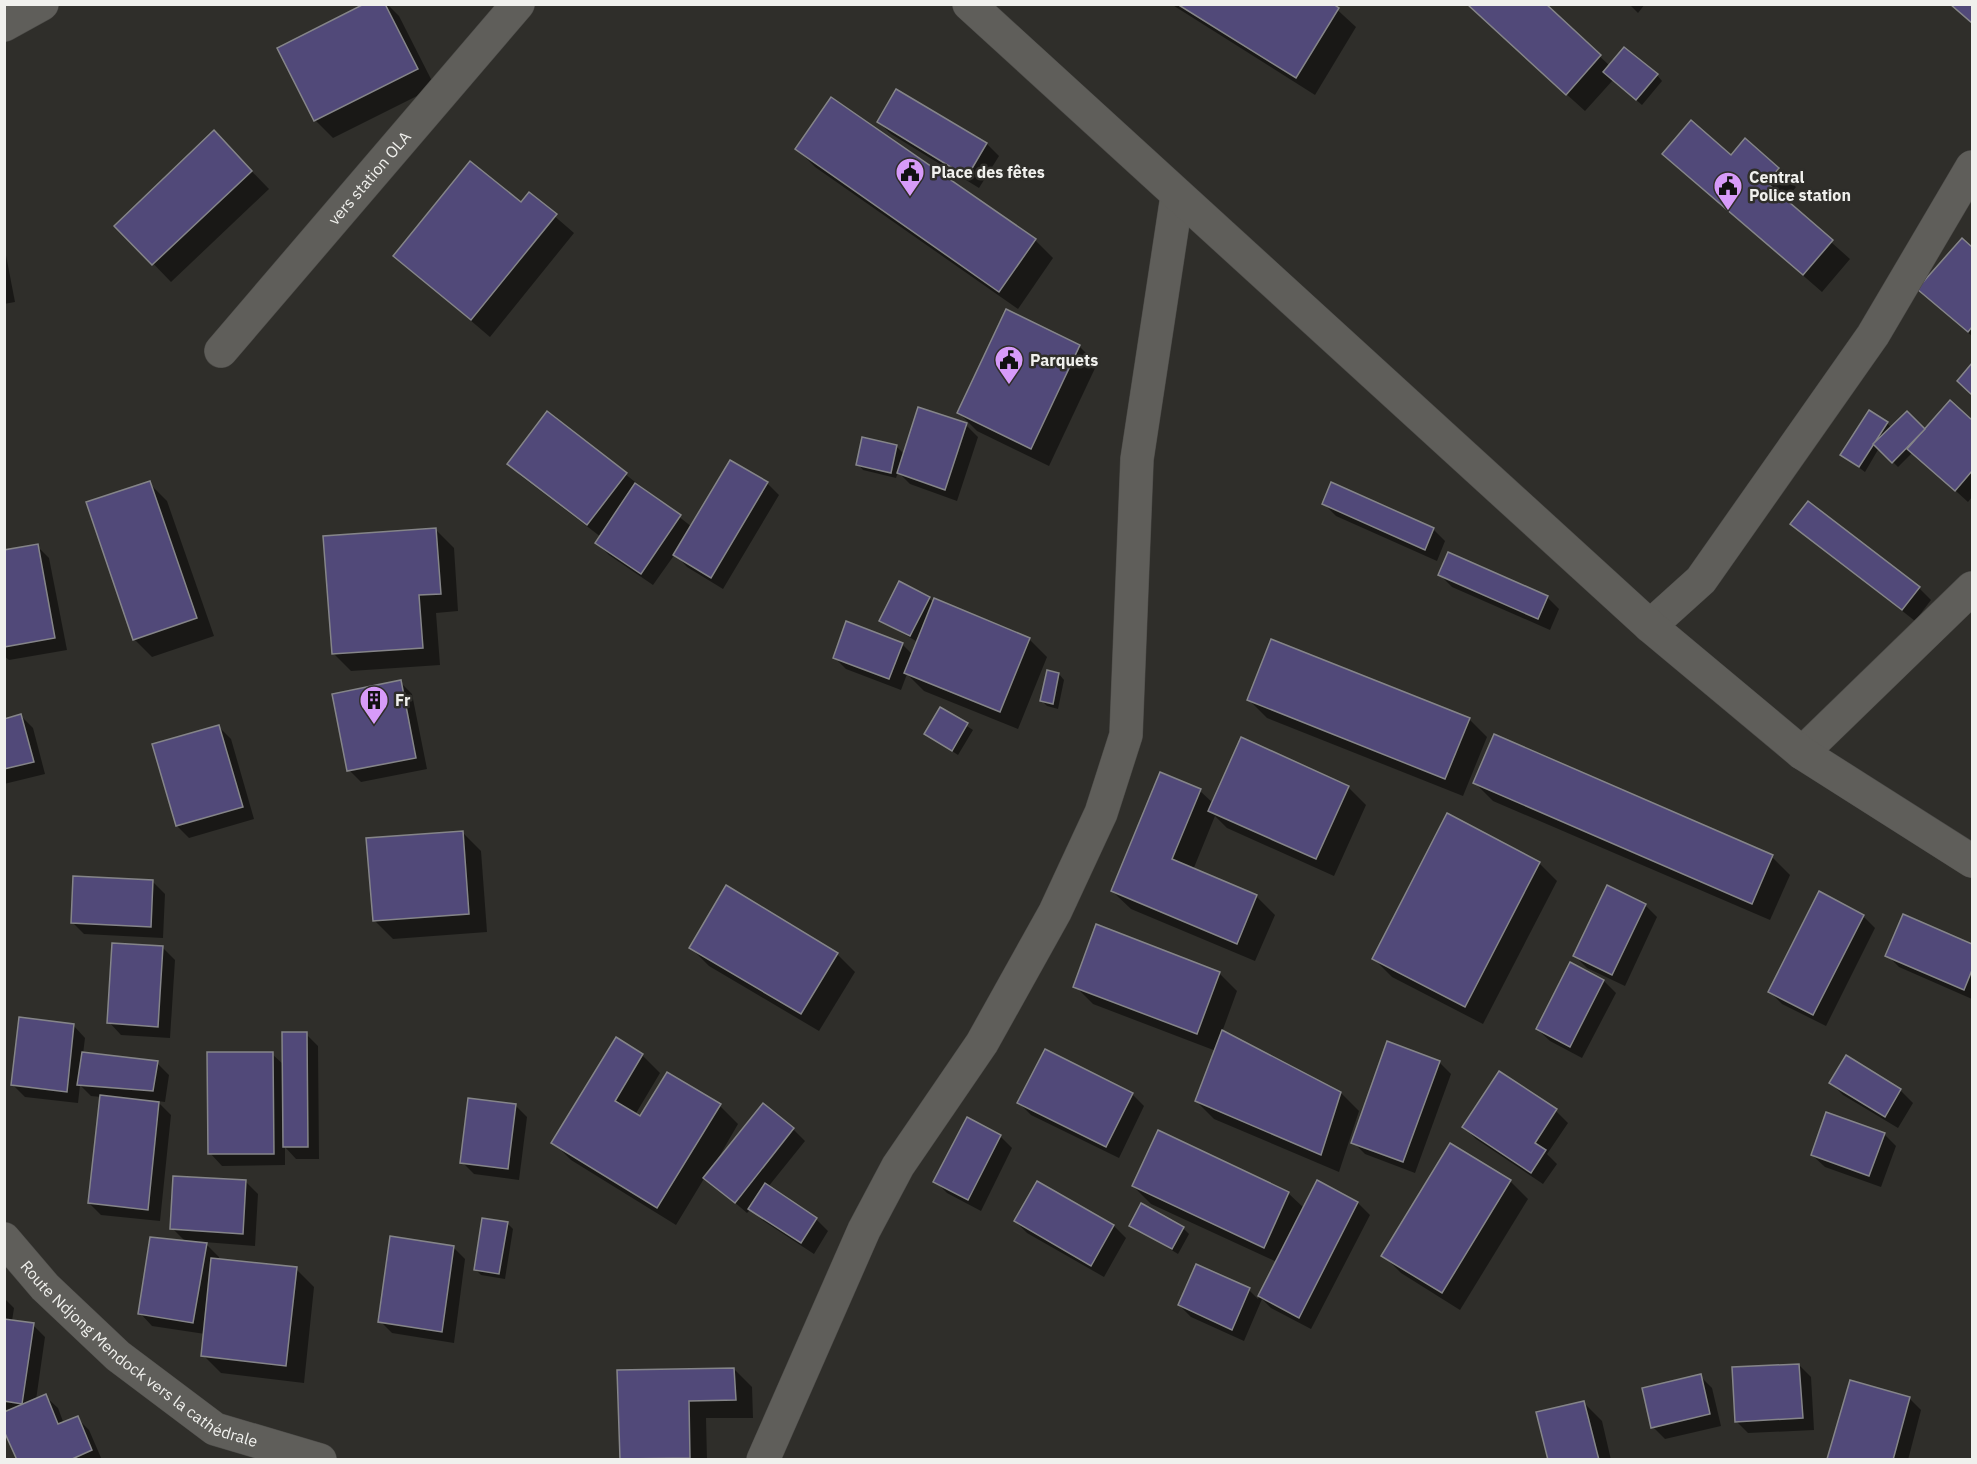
<svg xmlns="http://www.w3.org/2000/svg" width="1977" height="1464" viewBox="0 0 1977 1464" font-family="'IBM Plex Sans',sans-serif">
<style>
.shadow{fill:#0007}
.building{fill:#514979;stroke:#858589;stroke-width:1.5}
.lines{fill:none;stroke-linecap:round;stroke-linejoin:round}
.minor-casing{stroke:#4b4a47;stroke-width:34}
.tertiary-casing{stroke:#4b4a47;stroke-width:34}
.minor{stroke:#5f5e5a;stroke-width:33}
.tertiary{stroke:#5f5e5a;stroke-width:33}
.labels{text-anchor:middle;dominant-baseline:central;stroke-width:5;stroke-linejoin:round;paint-order:stroke}
.poi-label{font-size:16px;font-weight:bold;fill:#f0f0ed;stroke:#2f2e2a;text-anchor:start}
.street-label{font-size:16px;fill:#f0f0ed;stroke:#2f2e2a}
</style>
<rect width="100%" height="100%" fill="#2f2e2a"/>
<g class="shadow">
<polygon points="367,4 387,4 399,16 435,87 333,138 315,120"/>
<polygon points="1171,4 1331,4 1356,27 1315,95"/>
<polygon points="1467,4 1544,4 1610,66 1657,75 1662,81 1642,105 1613,80 1585,111"/>
<polygon points="1629,4 1645,4 1638,13"/>
<polygon points="897,91 987,144 999,156 979,188 891,134 878,122"/>
<polygon points="1745,141 1796,187 1785,201 1850,259 1822,292 1664,154 1731,157"/>
<polygon points="797,149 1035,240 1053,258 1018,309 815,167"/>
<polygon points="231,150 269,189 171,282 117,226"/>
<polygon points="529,194 574,233 490,337 395,256 521,204"/>
<polygon points="1962,240 1972,249 1972,336 1931,301"/>
<polygon points="4,245 15,302 4,304"/>
<polygon points="1079,346 1097,364 1049,466 977,431 959,413"/>
<polygon points="1950,402 1972,422 1972,497 1968,502 1913,452 1898,467 1879,448 1865,472 1842,455 1887,423 1892,428 1925,431"/>
<polygon points="548,413 692,527 767,483 779,495 723,589 687,567 675,554 653,585 609,555 597,543 601,537 521,476 509,464"/>
<polygon points="966,425 978,437 957,501 910,484 898,472 896,478 863,470 858,464 896,446 904,454"/>
<polygon points="149,483 167,501 214,636 152,657 134,639"/>
<polygon points="1324,504 1433,529 1445,541 1437,561 1336,516"/>
<polygon points="1792,524 1919,588 1931,600 1915,621"/>
<polygon points="436,530 454,548 458,611 436,613 440,665 351,671 333,653"/>
<polygon points="37,546 49,558 67,650 9,660 4,656 4,552"/>
<polygon points="1440,575 1547,597 1559,609 1550,630 1452,587"/>
<polygon points="929,598 934,603 1029,639 1047,657 1018,729 924,691 907,674 901,690 846,669 834,657 902,644 913,655 922,633 920,633 916,641 881,621"/>
<polygon points="1059,674 1064,680 1058,709 1047,706 1041,700"/>
<polygon points="400,682 412,694 427,769 361,782 349,770"/>
<polygon points="1249,700 1469,719 1487,737 1463,796 1267,718"/>
<polygon points="940,709 973,730 958,755 926,734"/>
<polygon points="21,716 33,728 45,774 4,784 4,720"/>
<polygon points="219,727 231,739 254,819 189,838 177,826"/>
<polygon points="1161,774 1200,791 1213,803 1348,787 1366,805 1334,876 1227,828 1215,816 1193,870 1257,897 1275,915 1255,961 1131,909 1112,891"/>
<polygon points="1475,783 1772,857 1790,875 1770,920 1493,801"/>
<polygon points="463,833 481,851 487,932 393,939 375,921"/>
<polygon points="1539,863 1557,881 1483,1024 1392,977 1374,959"/>
<polygon points="153,882 165,894 163,938 84,934 72,922"/>
<polygon points="1645,905 1657,917 1625,986 1587,968 1575,956"/>
<polygon points="1863,916 1875,928 1826,1026 1782,1004 1770,992"/>
<polygon points="1904,916 1972,945 1972,999 1899,967 1887,955"/>
<polygon points="163,948 175,960 170,1038 121,1035 109,1022"/>
<polygon points="691,948 837,954 855,972 819,1031 709,966"/>
<polygon points="1571,964 1604,981 1616,993 1582,1058 1550,1041 1537,1029"/>
<polygon points="1219,973 1237,991 1222,1032 1341,1093 1359,1111 1339,1172 1214,1119 1196,1101 1216,1051 1093,1004 1075,986"/>
<polygon points="73,1025 85,1038 83,1054 157,1063 169,1075 165,1102 157,1101 171,1115 160,1221 101,1215 89,1203 101,1097 91,1096 80,1085 78,1103 25,1097 13,1085"/>
<polygon points="306,1034 318,1046 319,1159 296,1159 285,1147 285,1165 222,1166 210,1153 272,1054 284,1065"/>
<polygon points="642,1055 660,1073 635,1115 640,1119 720,1106 738,1124 712,1169 793,1129 805,1141 768,1187 816,1219 828,1231 814,1254 762,1220 751,1209 747,1213 705,1177 676,1225 571,1160 553,1142"/>
<polygon points="1846,1057 1901,1091 1913,1103 1898,1128 1843,1095 1831,1083"/>
<polygon points="1439,1062 1451,1074 1415,1173 1365,1154 1353,1142"/>
<polygon points="1500,1073 1556,1111 1568,1123 1547,1154 1557,1164 1543,1184 1476,1139 1464,1127"/>
<polygon points="1132,1094 1144,1106 1119,1158 1031,1115 1019,1103"/>
<polygon points="515,1105 527,1117 519,1180 474,1174 462,1162"/>
<polygon points="1884,1134 1896,1146 1881,1187 1825,1167 1812,1155"/>
<polygon points="1000,1136 1012,1148 981,1211 947,1193 935,1181"/>
<polygon points="1510,1181 1528,1199 1460,1310 1401,1273 1383,1255"/>
<polygon points="246,1182 258,1194 255,1246 204,1242 219,1257 218,1260 296,1269 314,1287 304,1383 221,1373 203,1355 205,1334 152,1326 140,1313 186,1242 172,1228"/>
<polygon points="1317,1182 1358,1203 1370,1215 1311,1329 1271,1308 1262,1299 1244,1341 1191,1317 1179,1305 1249,1290 1258,1299 1277,1262 1151,1204 1133,1186 1288,1193 1304,1208"/>
<polygon points="1037,1183 1114,1226 1126,1238 1104,1277 1027,1233 1015,1221"/>
<polygon points="507,1223 513,1229 505,1279 481,1275 476,1270"/>
<polygon points="1131,1225 1183,1228 1189,1234 1178,1254"/>
<polygon points="453,1247 465,1259 454,1343 392,1333 380,1321"/>
<polygon points="4,1298 14,1308 12,1321 33,1325 45,1337 36,1400 45,1396 58,1408 64,1424 77,1418 89,1430 102,1460 18,1460 11,1411 4,1409"/>
<polygon points="1799,1365 1811,1377 1814,1430 1748,1433 1736,1421"/>
<polygon points="734,1369 752,1387 753,1418 706,1418 707,1460 621,1458 619,1372"/>
<polygon points="1700,1376 1712,1388 1721,1426 1665,1439 1653,1427"/>
<polygon points="1909,1398 1921,1410 1908,1460 1829,1459"/>
<polygon points="1584,1403 1602,1421 1611,1460 1549,1460"/>
</g>
<g class="building">
<polygon points="364,4 385,4 418,69 314,121 277,48"/>
<polygon points="1177,4 1333,4 1339,8 1296,78"/>
<polygon points="1467,4 1546,4 1601,55 1566,95"/>
<polygon points="1950,4 1972,4 1972,23"/>
<polygon points="1624,47 1658,74 1636,100 1603,72"/>
<polygon points="896,89 987,143 967,177 877,122"/>
<polygon points="831,97 1036,239 999,292 795,149"/>
<polygon points="1691,120 1731,155 1745,138 1779,168 1767,183 1833,240 1803,275 1662,154"/>
<polygon points="214,130 252,171 152,265 114,226"/>
<polygon points="470,161 521,202 529,192 557,214 471,320 393,256"/>
<polygon points="1962,238 1972,247 1972,327 1968,332 1917,289"/>
<polygon points="1006,309 1080,345 1031,449 957,413"/>
<polygon points="1972,363 1972,395 1957,381"/>
<polygon points="1950,400 1972,420 1972,471 1955,491 1907,449"/>
<polygon points="918,407 967,423 945,490 897,473"/>
<polygon points="1869,410 1888,422 1859,467 1840,455"/>
<polygon points="547,411 627,473 587,525 507,464"/>
<polygon points="1907,411 1925,429 1892,463 1873,444"/>
<polygon points="862,437 897,445 891,473 856,465"/>
<polygon points="730,460 768,482 711,578 673,555"/>
<polygon points="150,481 197,618 133,640 86,502"/>
<polygon points="1331,482 1434,528 1425,550 1322,504"/>
<polygon points="635,483 681,515 641,574 595,543"/>
<polygon points="1808,501 1920,587 1902,610 1790,524"/>
<polygon points="436,528 441,594 419,595 423,648 332,654 323,536"/>
<polygon points="38,544 55,638 4,647 4,550"/>
<polygon points="1448,552 1548,596 1538,619 1438,575"/>
<polygon points="899,581 930,597 910,636 879,621"/>
<polygon points="934,598 1030,638 1000,712 904,673"/>
<polygon points="846,621 903,643 889,679 833,658"/>
<polygon points="1271,639 1470,718 1445,779 1247,700"/>
<polygon points="1047,670 1059,673 1053,704 1040,701"/>
<polygon points="401,680 416,758 347,771 332,694"/>
<polygon points="940,707 968,723 952,751 924,734"/>
<polygon points="21,714 34,762 4,769 4,719"/>
<polygon points="219,725 243,807 176,826 152,744"/>
<polygon points="1494,734 1773,855 1752,904 1473,783"/>
<polygon points="1241,737 1349,786 1316,859 1208,811"/>
<polygon points="1160,772 1201,789 1172,859 1257,895 1237,944 1111,891"/>
<polygon points="1447,813 1540,862 1465,1007 1372,959"/>
<polygon points="463,831 469,914 373,921 366,838"/>
<polygon points="73,876 153,880 151,927 71,923"/>
<polygon points="726,885 838,953 801,1014 689,948"/>
<polygon points="1607,885 1646,904 1612,975 1573,956"/>
<polygon points="1819,891 1864,915 1813,1015 1768,992"/>
<polygon points="1903,914 1972,944 1972,970 1964,990 1885,956"/>
<polygon points="1096,924 1220,972 1197,1034 1073,987"/>
<polygon points="112,943 163,946 158,1027 107,1023"/>
<polygon points="1570,962 1604,980 1570,1047 1536,1029"/>
<polygon points="19,1017 74,1024 67,1092 11,1085"/>
<polygon points="1222,1030 1341,1092 1321,1155 1195,1101"/>
<polygon points="282,1032 307,1032 308,1147 283,1147"/>
<polygon points="616,1037 643,1054 615,1101 640,1116 667,1072 721,1104 657,1208 551,1143"/>
<polygon points="1387,1041 1440,1061 1403,1162 1351,1143"/>
<polygon points="1045,1049 1133,1093 1106,1147 1017,1103"/>
<polygon points="82,1052 158,1061 153,1091 77,1085"/>
<polygon points="207,1052 273,1052 274,1154 208,1154"/>
<polygon points="1846,1055 1901,1089 1885,1117 1829,1083"/>
<polygon points="1499,1071 1557,1109 1535,1143 1546,1150 1531,1173 1462,1127"/>
<polygon points="100,1095 159,1102 148,1210 88,1203"/>
<polygon points="468,1098 516,1104 508,1169 460,1163"/>
<polygon points="763,1103 794,1128 735,1203 703,1178"/>
<polygon points="1826,1112 1885,1133 1869,1176 1811,1155"/>
<polygon points="967,1117 1001,1135 968,1200 933,1182"/>
<polygon points="1158,1130 1289,1192 1264,1248 1132,1186"/>
<polygon points="1450,1143 1511,1180 1442,1293 1381,1256"/>
<polygon points="173,1176 246,1180 243,1234 170,1229"/>
<polygon points="1317,1180 1358,1202 1299,1318 1258,1296"/>
<polygon points="1037,1181 1114,1225 1091,1266 1014,1221"/>
<polygon points="765,1183 817,1218 801,1243 748,1209"/>
<polygon points="1141,1203 1184,1227 1172,1249 1129,1226"/>
<polygon points="482,1218 508,1222 499,1274 474,1270"/>
<polygon points="390,1236 454,1246 442,1332 378,1322"/>
<polygon points="150,1237 207,1243 193,1323 138,1314"/>
<polygon points="211,1258 297,1267 286,1366 201,1356"/>
<polygon points="1196,1264 1250,1288 1232,1330 1178,1305"/>
<polygon points="4,1319 34,1323 22,1404 4,1401"/>
<polygon points="1799,1364 1803,1418 1735,1422 1732,1367"/>
<polygon points="734,1368 736,1400 689,1401 690,1458 620,1459 617,1370"/>
<polygon points="1701,1374 1710,1414 1651,1428 1642,1388"/>
<polygon points="1850,1380 1910,1397 1893,1460 1827,1459"/>
<polygon points="46,1394 58,1424 78,1416 92,1450 70,1460 17,1460 4,1431 4,1412"/>
<polygon points="1584,1401 1599,1460 1548,1460 1536,1412"/>
</g>
<g class="lines">
<g class="minor-casing">
<g id="minor">
<polyline points="4,25 42,4"/>
<path id="s1" d="M 221,351 L 518,4"/>
<polyline points="1650,626 1701,580 1873,335 1972,167"/>
<polyline points="1802,753 1972,588"/>
<path id="s2" d="M 4,1239 L 45,1287 L 118,1356 L 215,1429 L 320,1460"/>
<polyline points="763,1460 864,1230 898,1166 982,1043 1055,912 1101,813 1126,735 1137,459 1177,196"/>
</g>
</g>
<g class="tertiary-casing">
<polyline id="tertiary" points="969,4 1650,626 1802,753 1972,861"/>
</g>
<use href="#minor" class="minor"/>
<use href="#tertiary" class="tertiary"/>
</g>
<defs>
<g id="civic-pin" transform="scale(1.5)"><path d="M0 17L-7.5 6A9.5 9.5 0 1 1 7.5 6Z" fill="#d79bf9" stroke="#2f2e2a"/><path d="M-.6-6.5H3V-4.5H.6V-3L4-1V1h2V6H-6V1h2V-1L-.6-3ZM-1.2 2.5V6h2.4V2.5Z" fill="#111"/></g>
<g id="building-pin" transform="scale(1.5)"><path d="M0 17L-7.5 6A9.5 9.5 0 1 1 7.5 6Z" fill="#d79bf9" stroke="#2f2e2a"/><path d="M-4-6H4V6H1V3H-1V6H-4ZM-2.5-4.3h1.7v1.8h-1.7ZM.8-4.3h1.7v1.8H.8ZM-2.5-1h1.7V.8h-1.7ZM.8-1h1.7V.8H.8Z" fill="#111"/></g>
</defs>
<g fill-rule="evenodd">
<use href="#civic-pin" x="910" y="172"/>
<use href="#civic-pin" x="1728" y="186"/>
<use href="#civic-pin" x="1009" y="360"/>
<use href="#building-pin" x="374" y="700"/>
</g>
<g class="labels">
<g class="poi-label">
<text x="931" y="172">Place des fêtes</text>
<text x="1749" y="177">Central<tspan x="1749" dy="18">Police station</tspan></text>
<text x="1030" y="360">Parquets</text>
<text x="395" y="700">Fr</text>
</g>
<g class="street-label">
<text stroke="none"><textPath href="#s1" startOffset="228">vers station OLA</textPath></text>
<text stroke="none"><textPath href="#s2" startOffset="180">Route Ndjong Mendock vers la cathédrale</textPath></text>
</g>
</g>
<rect width="1977" height="1464" fill="none" stroke="#f0f0ed" stroke-width="12"/>
</svg>
